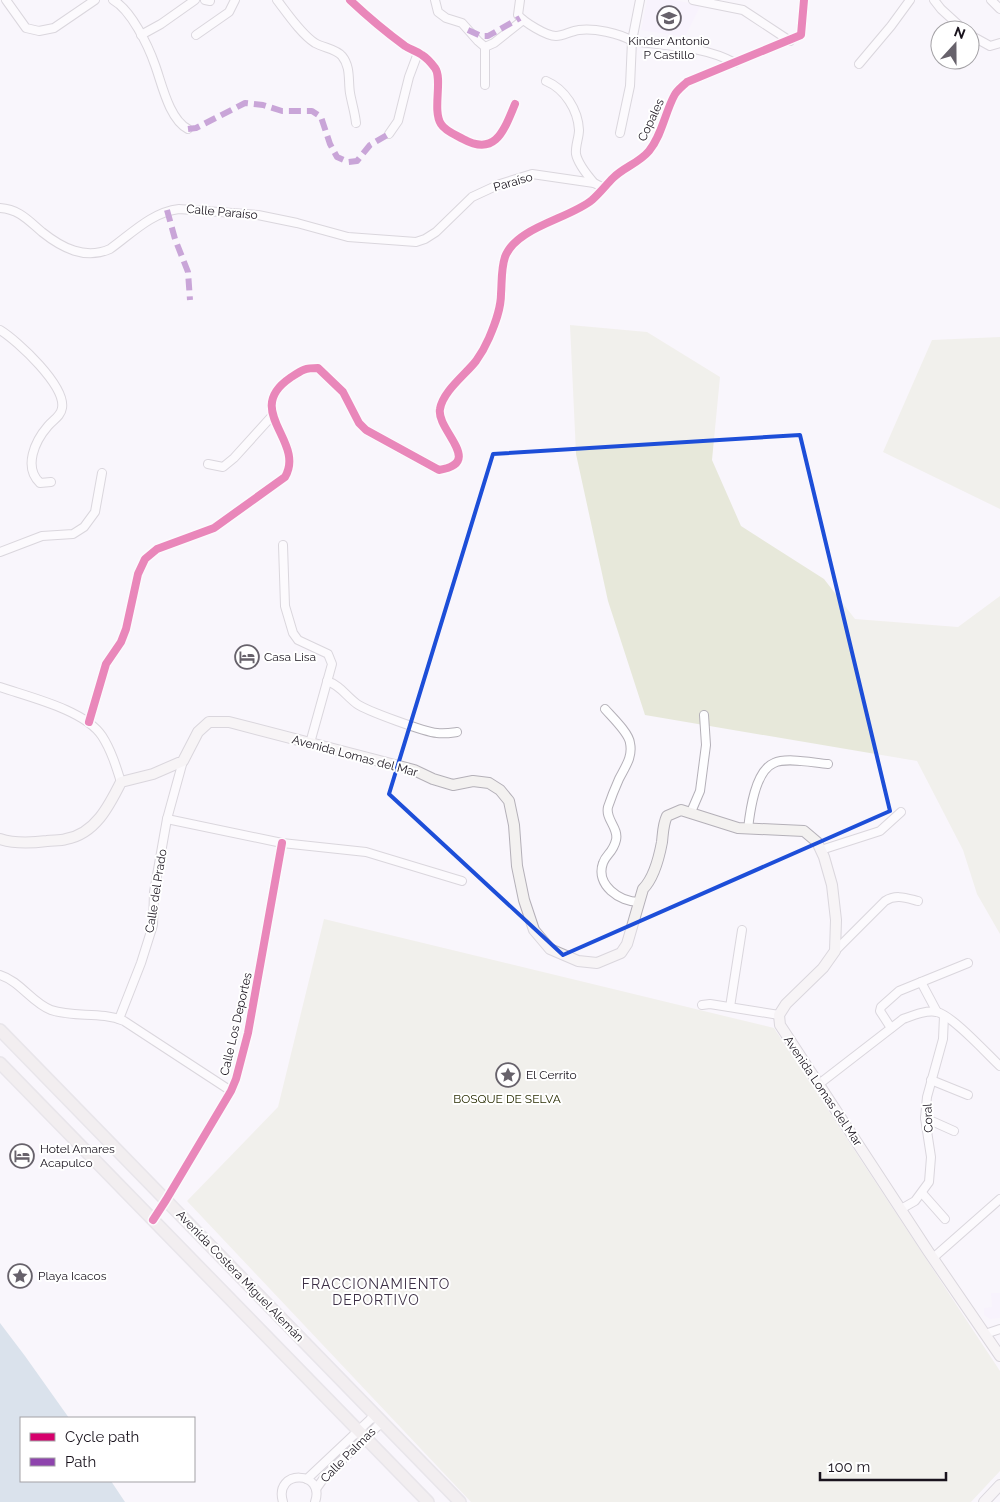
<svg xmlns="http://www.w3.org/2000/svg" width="1000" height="1502" viewBox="0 0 1000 1502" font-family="Raleway,sans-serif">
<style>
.built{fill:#f7effe}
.green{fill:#e7e8da}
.water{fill:#b4cbda}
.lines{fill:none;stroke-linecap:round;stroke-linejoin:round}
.minor-casing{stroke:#b4b0b8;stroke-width:10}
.secondary-casing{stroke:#b4b0b8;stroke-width:12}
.primary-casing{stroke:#d3d1d6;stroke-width:14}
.minor{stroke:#fefeff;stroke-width:8}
.secondary{stroke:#f3f1f0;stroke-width:10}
.primary{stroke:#e8e4e2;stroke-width:11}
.quiet{stroke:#8e44ad;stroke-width:6;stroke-dasharray:12 6;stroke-linecap:butt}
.cycleway-casing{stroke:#fff;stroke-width:11}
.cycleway{stroke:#d6006c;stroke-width:8}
.marked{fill:none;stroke:#1d4ed8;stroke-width:4;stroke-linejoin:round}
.labels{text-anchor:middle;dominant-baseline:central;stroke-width:4;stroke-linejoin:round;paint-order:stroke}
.poi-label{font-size:12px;fill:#19131d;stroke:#fff;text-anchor:start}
.street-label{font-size:12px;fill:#19131d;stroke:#fff}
.park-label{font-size:12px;fill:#2a2e03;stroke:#fff}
.neighbourhood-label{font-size:14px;letter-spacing:1px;fill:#3c2f45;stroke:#fff}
</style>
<rect width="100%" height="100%" fill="#f9f6fc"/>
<g class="built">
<polygon points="647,0 673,0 701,5 685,37 641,30"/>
<polygon points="991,1293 1000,1293 1000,1318 990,1319 984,1315 984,1308 992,1307"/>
</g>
<g class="green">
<polygon points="570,325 647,332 720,377 712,460 741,526 824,579 855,619 958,627 1000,596 1000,934 977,894 963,850 917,761 645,715 608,601 576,454"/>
<polygon points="1000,337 1000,509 883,452 932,340"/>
<polygon points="324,919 774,1028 1000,1371 1000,1471 971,1502 471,1502 187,1201 278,1107"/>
</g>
<polygon class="water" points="0,1323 25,1356 69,1418 21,1418 21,1481 111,1481 125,1502 0,1502"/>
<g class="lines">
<g class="minor-casing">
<g id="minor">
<polyline points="6,0 26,28 39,31 54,28 95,0"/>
<path d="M 113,0 C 131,10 148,45 155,65 C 162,84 169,119 188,129"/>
<polyline points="205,0 210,1"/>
<path d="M 277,0 C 287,13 301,34 315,43 C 324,48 336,49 342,56 C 351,67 348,81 350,93 C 352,104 355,113 356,123"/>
<path d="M 350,0 C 368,17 386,32 405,46 C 411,50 417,51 422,55 C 427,58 432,64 435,68 C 443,79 432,110 441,124 C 445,131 456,135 463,139 C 496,157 504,130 515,104"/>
<polyline points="435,0 438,12 446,18 462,23 478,41 485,47"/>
<path d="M 520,0 L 518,15 C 524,22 546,36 556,36 C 563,36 571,31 579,30 C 594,28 619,33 632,41 C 667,46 704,46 735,63"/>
<polyline points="693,0 743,10 790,41"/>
<polyline points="934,0 941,9 964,30"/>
<polyline points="991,0 1000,9"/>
<polyline points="141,35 161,24 195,0"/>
<polyline points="196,35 229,12 235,0"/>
<polyline points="970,35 990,46 1000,43"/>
<polyline points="485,47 494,43 523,20"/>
<polyline points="859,64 891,26 910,0"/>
<path d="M 546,81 C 565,89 578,110 579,130 C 579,138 575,146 576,154 C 578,164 588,176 594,183"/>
<polyline points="485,85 485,47"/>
<polyline points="620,133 630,86 632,41 640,0"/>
<polyline points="389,134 398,121 409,77 418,53"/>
<path d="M 0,208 C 19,209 29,221 42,232 C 62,248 85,260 110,249 C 131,234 152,212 179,209 L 258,215 L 297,223 L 348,237 L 416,242 L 425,239 L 436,232 L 472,197 L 500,184 L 532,174 L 594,183 L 604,188"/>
<path d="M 0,330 C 18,341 66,386 62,408 C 61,416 53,420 48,426 C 35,441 23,467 40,483 L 51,482"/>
<polyline points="208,464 223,467 234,458 272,416"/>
<polyline points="283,545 285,606 293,633 298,640 328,654 332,664 310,743"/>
<polyline points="0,552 42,536 73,534 84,527 95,512 102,473"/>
<path d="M 327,681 C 340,685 346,696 357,704 C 367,711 425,732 437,733 C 444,734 450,733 457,732"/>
<path d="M 0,687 C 29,697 85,710 102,736 C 111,750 116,766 121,782"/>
<path d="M 605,709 C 612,717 629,733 630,743 C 633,757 625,767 619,779 C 615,788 611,798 608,807 C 605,819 619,828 616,840 C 613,853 606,854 603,863 C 595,885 620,902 639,902"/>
<path d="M 89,722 L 106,664 L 121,642 L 126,629 L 138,574 L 145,559 L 157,549 L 214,528 L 285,477 C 306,441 242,411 290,378 C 302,370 304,368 318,368 L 343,392 L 359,423 L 366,430 L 439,470 C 485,463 436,430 440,409 C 443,391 466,374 476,361 C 481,354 486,345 489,338 C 495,324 501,309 501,294 C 502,281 501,269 505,257 C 516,227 569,219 592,200 C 600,193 606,185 613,178 C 624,167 639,163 649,151 C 662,135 665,113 674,96 C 677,90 683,86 687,82 L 801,35 L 804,0"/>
<polyline points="691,812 700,791 706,745 704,715"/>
<polyline points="167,819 282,843 366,852 462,881"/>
<path d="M 748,829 C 750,811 755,771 774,763 C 787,757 814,763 828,764"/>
<polyline points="821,850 880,831 901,812"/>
<path d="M 835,951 L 885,901 C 896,894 906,898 918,901"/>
<path d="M 0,975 C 20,981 32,1003 51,1010 C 74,1018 101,1011 124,1021 L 231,1091"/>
<polyline points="921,982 937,1012"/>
<polyline points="702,1005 710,1004 779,1015"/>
<polyline points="730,1007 742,930"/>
<polyline points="119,1019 141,963 153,925 154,892 167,819 183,761"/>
<polyline points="891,1028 880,1011 881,1007 899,991 968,963"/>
<polyline points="931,1080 968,1095"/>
<path d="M 819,1084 L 903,1019 C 914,1015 926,1010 937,1012 C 953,1016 987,1054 1000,1066"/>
<polyline points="925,1118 954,1131"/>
<polyline points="922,1193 945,1219"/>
<polyline points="901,1209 915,1201 929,1182 931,1157 925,1118 927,1097 943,1039 944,1016"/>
<polyline points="153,1220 166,1200 231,1091 236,1079 248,1033 282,843"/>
<polyline points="933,1258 1000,1199"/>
<polyline points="985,1334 1000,1329"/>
<polyline points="307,1479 375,1415"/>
<polyline points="316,1489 326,1475 382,1422"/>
<path d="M 283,1502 C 273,1469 326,1470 315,1502"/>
</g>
</g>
<g class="secondary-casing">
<g id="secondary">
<path d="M 0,839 C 15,844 31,843 47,841 C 53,840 60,841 66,839 C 95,834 109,806 121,782 L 153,774 L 183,761 L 198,732 L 209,722 L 229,722 L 414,770 L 433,779 L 453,785 L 473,781 L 489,783 L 500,790 L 509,801 L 514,825 L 517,866 L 524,900 L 534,930 L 550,949 L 578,961 L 597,963 L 621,953 L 627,944 L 643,889 C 654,878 659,858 662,842 C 663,833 663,824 667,816 L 681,810 L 738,828 L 804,831 L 817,842 L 824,857 L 832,885 L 836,920 L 835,951 L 823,968 L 786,1004 L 779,1015 L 780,1025 L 928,1251 L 1000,1356"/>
<polyline points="984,1502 1000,1485"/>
</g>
</g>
<g class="primary-casing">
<g id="primary">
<polyline points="0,1030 460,1502"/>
<polyline points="0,1063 428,1502"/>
</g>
</g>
<use href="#minor" class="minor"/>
<use href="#secondary" class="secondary"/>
<use href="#primary" class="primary"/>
<g class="quiet">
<polyline points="468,30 481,36 488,36 520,18"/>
<polyline points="188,129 196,128 245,103 263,105 282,111 312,111 321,117 330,144 337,157 348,162 357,161 370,145 389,134"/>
<polyline points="167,210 175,239 188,272 190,300"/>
</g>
<g class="cycleway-casing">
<g id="cycleway">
<path d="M 350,0 C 368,17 386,32 405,46 C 411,50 417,51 422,55 C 427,58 432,64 435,68 C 443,79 432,110 441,124 C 445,131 456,135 463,139 C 496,157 504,130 515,104"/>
<path d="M 89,722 L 106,664 L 121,642 L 126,629 L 138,574 L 145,559 L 157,549 L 214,528 L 285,477 C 306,441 242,411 290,378 C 302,370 304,368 318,368 L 343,392 L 359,423 L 366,430 L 439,470 C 485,463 436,430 440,409 C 443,391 466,374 476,361 C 481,354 486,345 489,338 C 495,324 501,309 501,294 C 502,281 501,269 505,257 C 516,227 569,219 592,200 C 600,193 606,185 613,178 C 624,167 639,163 649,151 C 662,135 665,113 674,96 C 677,90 683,86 687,82 L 801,35 L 804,0"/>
<polyline points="153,1220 166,1200 231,1091 236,1079 248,1033 282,843"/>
</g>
</g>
<use href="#cycleway" class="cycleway"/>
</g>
<path d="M0 0H1000V1502H0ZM 800,435 L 890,811 L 563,955 L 389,794 L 493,454 Z" fill="#f9f6fc" fill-opacity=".55" fill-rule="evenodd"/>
<path class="marked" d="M 800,435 L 890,811 L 563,955 L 389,794 L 493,454 Z"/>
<defs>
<g id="school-ring" transform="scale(1.25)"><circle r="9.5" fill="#fff" stroke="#67626b" stroke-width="1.5"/><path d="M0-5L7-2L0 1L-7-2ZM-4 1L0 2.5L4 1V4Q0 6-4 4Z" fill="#67626b"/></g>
<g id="hotel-ring" transform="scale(1.25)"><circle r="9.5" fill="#fff" stroke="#67626b" stroke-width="1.5"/><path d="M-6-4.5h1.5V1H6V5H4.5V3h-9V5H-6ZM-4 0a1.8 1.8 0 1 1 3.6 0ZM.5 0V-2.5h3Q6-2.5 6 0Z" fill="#67626b"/></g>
<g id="sight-ring" transform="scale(1.25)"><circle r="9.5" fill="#fff" stroke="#67626b" stroke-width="1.5"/><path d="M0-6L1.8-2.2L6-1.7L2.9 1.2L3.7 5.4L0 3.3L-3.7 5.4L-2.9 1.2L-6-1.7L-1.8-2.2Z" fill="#67626b"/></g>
</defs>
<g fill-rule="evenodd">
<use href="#school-ring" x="669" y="18"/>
<use href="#hotel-ring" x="247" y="657"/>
<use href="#sight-ring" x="508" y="1075"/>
<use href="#hotel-ring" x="22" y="1156"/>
<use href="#sight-ring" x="20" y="1276"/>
</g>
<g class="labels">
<g class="poi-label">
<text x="669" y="41" text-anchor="middle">Kinder Antonio<tspan x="669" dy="14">P Castillo</tspan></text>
<text x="264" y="657">Casa Lisa</text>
<text x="526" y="1075">El Cerrito</text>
<text x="40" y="1149">Hotel Amares<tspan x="40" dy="14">Acapulco</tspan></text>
<text x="38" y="1276">Playa Icacos</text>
</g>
<g class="street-label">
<text transform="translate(651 120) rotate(-65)">Copales</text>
<text transform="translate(513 182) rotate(-16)">Paraíso</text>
<text transform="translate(222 212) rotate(5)">Calle Paraíso</text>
<text transform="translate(355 756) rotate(15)">Avenida Lomas del Mar</text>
<text transform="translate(156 891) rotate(-81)">Calle del Prado</text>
<text transform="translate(236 1024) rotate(-77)">Calle Los Deportes</text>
<text transform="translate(823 1091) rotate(56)">Avenida Lomas del Mar</text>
<text transform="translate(928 1118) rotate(-93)">Coral</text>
<text transform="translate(240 1276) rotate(46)">Avenida Costera Miguel Alemán</text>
<text transform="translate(348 1455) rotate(-45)">Calle Palmas</text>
</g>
<g class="park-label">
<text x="507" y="1099">BOSQUE DE SELVA</text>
</g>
<g class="neighbourhood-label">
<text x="376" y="1284">FRACCIONAMIENTO<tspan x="376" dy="16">DEPORTIVO</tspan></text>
</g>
</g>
<rect x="20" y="1417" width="175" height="65" fill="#ffffff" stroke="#a3a1a5"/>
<rect x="30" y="1433" width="25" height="8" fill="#d6006c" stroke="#a3a1a5"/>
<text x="65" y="1442" font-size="15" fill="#19131d">Cycle path</text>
<rect x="30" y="1458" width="25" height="8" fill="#8e44ad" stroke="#a3a1a5"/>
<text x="65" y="1467" font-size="15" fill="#19131d">Path</text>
<g transform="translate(955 45) rotate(21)"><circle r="24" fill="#ffffff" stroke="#a3a1a5"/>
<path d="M0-4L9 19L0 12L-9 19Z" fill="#67626b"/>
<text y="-8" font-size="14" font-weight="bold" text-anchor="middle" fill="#19131d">N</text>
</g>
<path d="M820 1472v8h126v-8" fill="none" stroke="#19131d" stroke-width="2.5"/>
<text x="828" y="1472" font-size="15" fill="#19131d" stroke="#ffffff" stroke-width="4" paint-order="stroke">100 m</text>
</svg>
